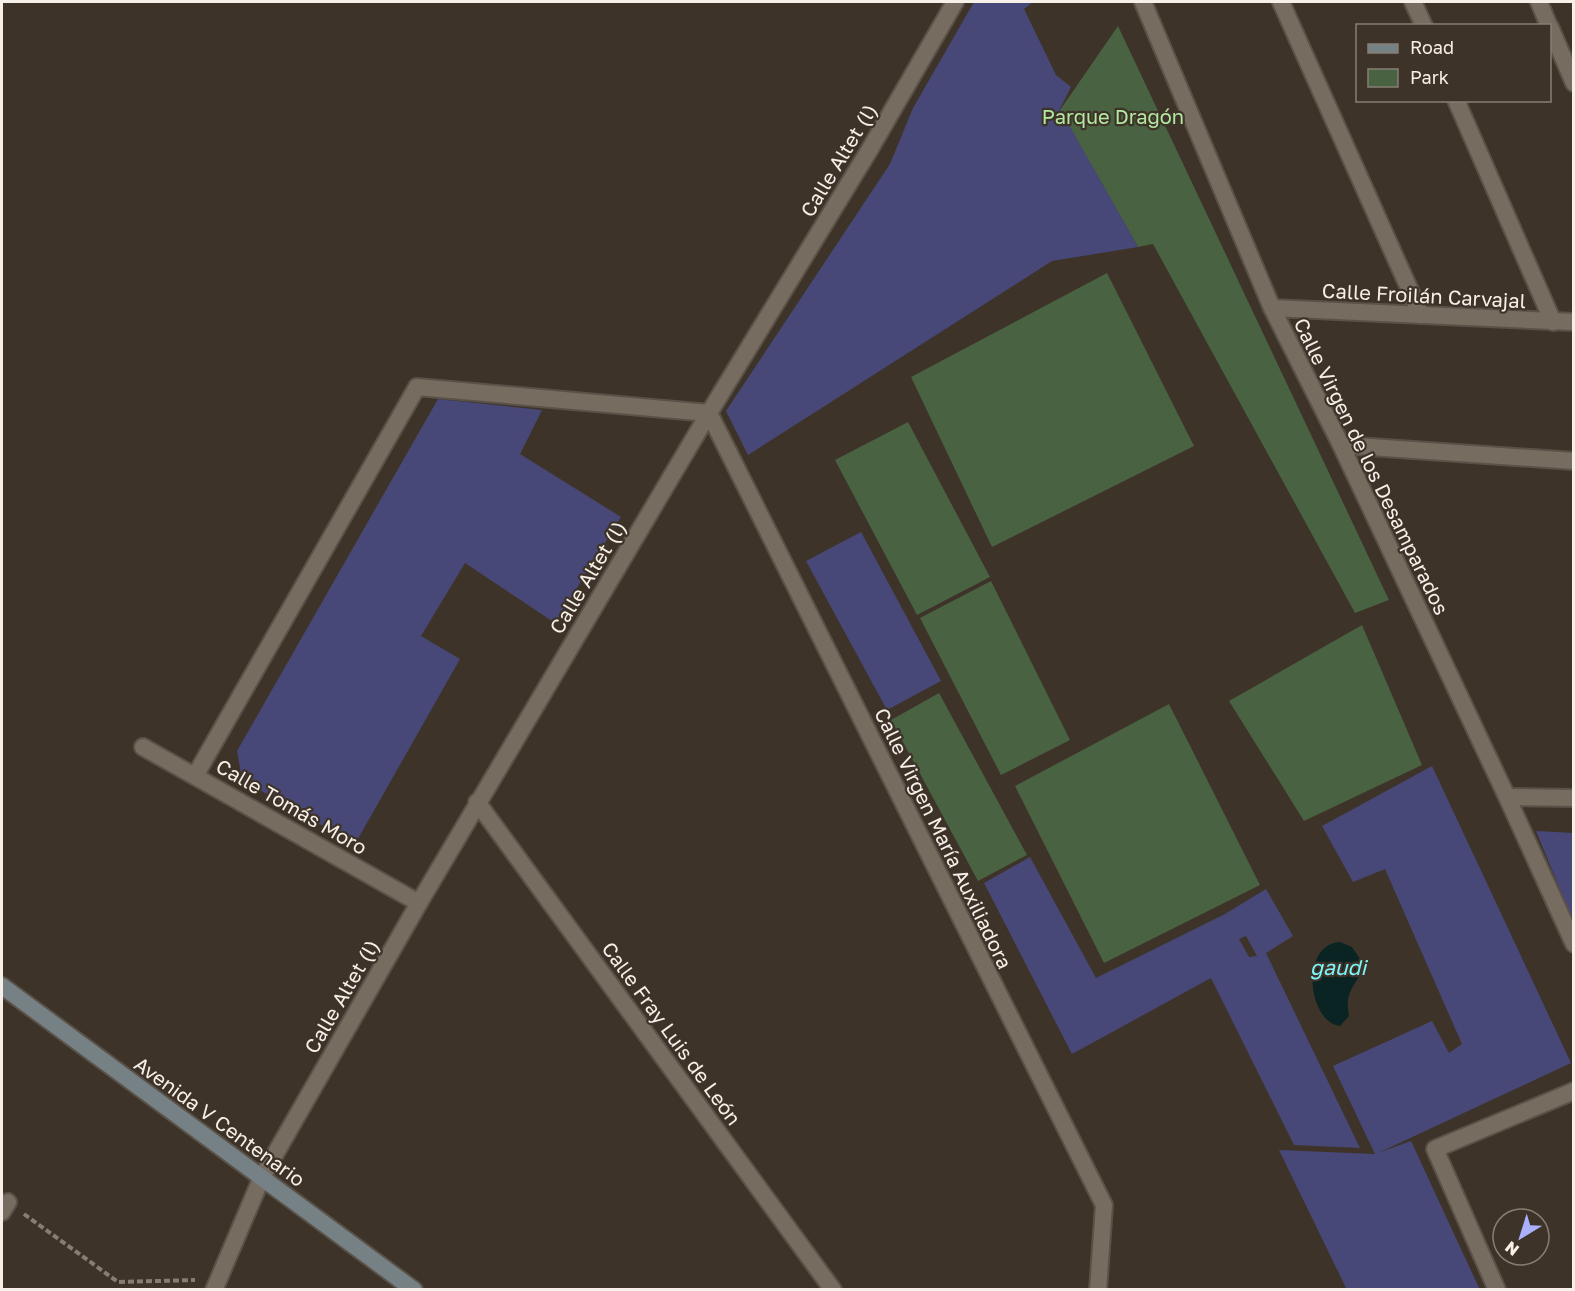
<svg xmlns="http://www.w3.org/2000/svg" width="1575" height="1291" viewBox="0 0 1575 1291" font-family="'Golos Text',sans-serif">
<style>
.green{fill:#496241}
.water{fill:#0a2424}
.building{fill:#484878;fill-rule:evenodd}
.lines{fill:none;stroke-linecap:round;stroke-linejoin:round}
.minor-casing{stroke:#5a5248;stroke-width:20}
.secondary-casing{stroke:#5a5248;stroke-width:20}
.path{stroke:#867e75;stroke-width:4;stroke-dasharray:6 3;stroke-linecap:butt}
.minor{stroke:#776c60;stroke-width:16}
.secondary{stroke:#768186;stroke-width:16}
.labels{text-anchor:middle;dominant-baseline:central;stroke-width:4.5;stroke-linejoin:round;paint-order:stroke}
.park-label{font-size:20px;fill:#b3e8a1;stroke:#3d3328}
.street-label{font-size:20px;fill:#f6f0e9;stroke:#3d3328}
.water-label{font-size:21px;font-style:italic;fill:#7ef6f9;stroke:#3d3328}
</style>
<rect width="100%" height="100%" fill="#3d3328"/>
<g class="green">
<polygon points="1118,26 1389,600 1355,613 1153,244 1138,247 1060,110"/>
<polygon points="1107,273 1194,446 992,547 911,377"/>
<polygon points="908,422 990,577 917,615 835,460"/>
<polygon points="991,581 1070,740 1001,775 920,618"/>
<polygon points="1362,625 1422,765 1304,821 1229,701"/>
<polygon points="939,693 1027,855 978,881 891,720"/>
<polygon points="1169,704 1260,885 1104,963 1015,786"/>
</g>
<path class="water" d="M 1340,942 L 1352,947 L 1364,965 C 1356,988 1344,989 1349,1016 L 1340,1026 C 1307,1022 1300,944 1340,942 Z"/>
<g class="building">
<polygon points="974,2 1033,2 1024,9 1056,75 1071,87 1060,109 1138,247 1052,261 748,455 726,411 890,164 913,108"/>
<polygon points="438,399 542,410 520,454 621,517 555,623 465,563 421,636 460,659 355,844 242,780 237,751"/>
<polygon points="861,532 941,681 887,710 806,561"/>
<polygon points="1432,766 1571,1063 1378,1153 1411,1141 1480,1290 1347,1290 1279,1150 1375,1154 1333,1066 1432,1021 1449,1053 1462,1044 1385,869 1353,882 1322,826"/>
<polygon points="1536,831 1574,833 1574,921 1573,921"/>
<path d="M 1030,857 L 1096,978 L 1225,914 L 1266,889 L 1293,936 L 1266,953 L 1360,1148 L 1294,1145 L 1211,978 L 1072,1054 L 984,883 ZM 1246,936 L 1257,956 L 1249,957 L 1239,939 Z"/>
</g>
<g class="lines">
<g class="minor-casing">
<g id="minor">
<polyline points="1143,2 1272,308 1341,445 1507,797 1574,944"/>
<polyline points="1281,2 1421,315"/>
<polyline points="1413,2 1424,26"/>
<polyline points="1539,2 1549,26"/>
<polyline points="1550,27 1574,83"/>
<polyline points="1456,100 1553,322"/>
<polyline points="1272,308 1574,322"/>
<polyline points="1341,445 1574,461"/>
<polyline points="143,747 419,903"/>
<polyline points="195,776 417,387 709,413 1104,1205 1098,1290"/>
<polyline points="1507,797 1574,798"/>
<polyline points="477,802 833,1290"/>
<polyline points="2,1212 8,1202"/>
<polyline points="214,1290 262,1177 419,903 709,413 870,149 955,2"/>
<polyline points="1497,1290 1435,1149 1574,1091"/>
</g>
</g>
<g class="secondary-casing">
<polyline id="secondary" points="2,986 414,1290"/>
</g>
<polyline class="path" points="24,1214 118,1282 195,1280"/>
<use href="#minor" class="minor"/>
<use href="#secondary" class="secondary"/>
</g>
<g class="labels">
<g class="park-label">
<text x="1113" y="116">Parque Dragón</text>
</g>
<g class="street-label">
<text transform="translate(838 160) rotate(-59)">Calle Altet (l)</text>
<text transform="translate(1424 295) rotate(3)">Calle Froilán Carvajal</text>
<text transform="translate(1372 466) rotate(64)">Calle Virgen de los Desamparados</text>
<text transform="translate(587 577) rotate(-59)">Calle Altet (l)</text>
<text transform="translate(292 806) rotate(30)">Calle Tomás Moro</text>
<text transform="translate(944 838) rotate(64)">Calle Virgen María Auxiliadora</text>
<text transform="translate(341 996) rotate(-60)">Calle Altet (l)</text>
<text transform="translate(672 1033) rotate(54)">Calle Fray Luis de León</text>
<text transform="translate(220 1121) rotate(36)">Avenida V Centenario</text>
</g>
<g class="water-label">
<text x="1338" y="967">gaudi</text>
</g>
</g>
<rect width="1575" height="1291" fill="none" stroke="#f6f0e9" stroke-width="6"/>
<rect x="1356" y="24" width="195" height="78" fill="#3d3328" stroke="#877f75" stroke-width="1.5"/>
<rect x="1368" y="44" width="30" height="9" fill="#768186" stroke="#877f75" stroke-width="1.5"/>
<text x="1410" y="54" font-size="18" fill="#f6f0e9">Road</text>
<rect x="1368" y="69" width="30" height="18" fill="#496241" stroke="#877f75" stroke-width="1.5"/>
<text x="1410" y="84" font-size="18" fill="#f6f0e9">Park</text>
<g transform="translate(1521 1237) rotate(218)"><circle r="28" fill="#3d3328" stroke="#877f75" stroke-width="1.5"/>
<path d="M0-4.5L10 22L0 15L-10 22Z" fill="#aab0fc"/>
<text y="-9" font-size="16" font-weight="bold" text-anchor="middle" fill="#f6f0e9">N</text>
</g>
</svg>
